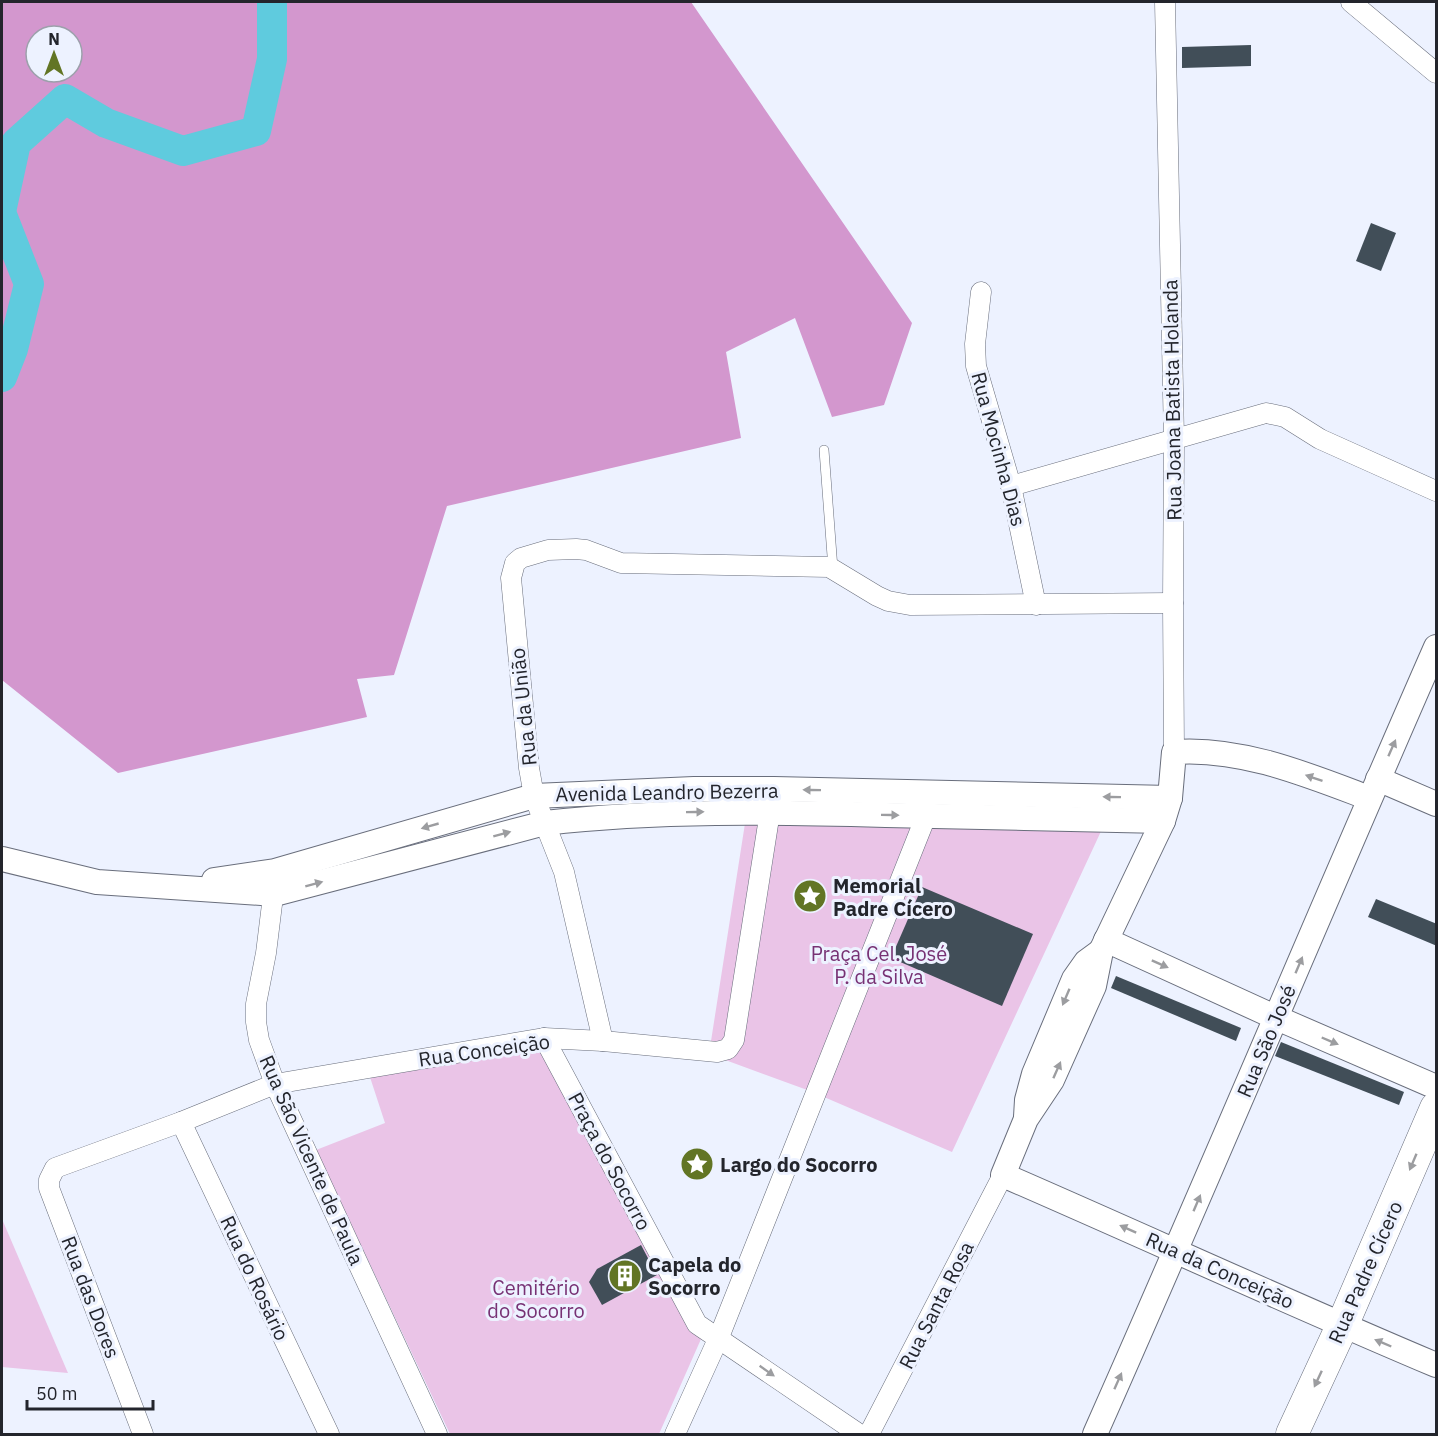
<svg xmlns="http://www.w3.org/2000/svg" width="1438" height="1436" viewBox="0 0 1438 1436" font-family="'IBM Plex Sans',sans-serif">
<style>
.green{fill:#eac4e7}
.forest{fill:#d397ce;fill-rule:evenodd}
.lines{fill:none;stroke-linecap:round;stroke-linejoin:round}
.river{stroke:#5fcbde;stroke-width:30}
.building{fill:#414e58}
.service-casing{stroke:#696e7c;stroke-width:10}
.minor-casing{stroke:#696e7c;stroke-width:21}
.tertiary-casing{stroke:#696e7c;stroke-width:26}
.trunk-casing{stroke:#696e7c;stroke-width:33}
.service{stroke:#fff;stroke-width:9}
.minor{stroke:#fff;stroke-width:20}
.tertiary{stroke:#fff;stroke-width:24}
.trunk{stroke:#fff;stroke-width:32}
.oneway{fill:#9c9da0}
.labels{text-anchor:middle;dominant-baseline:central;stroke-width:6;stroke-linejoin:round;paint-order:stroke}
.street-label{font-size:20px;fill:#23252c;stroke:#edf2ff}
.poi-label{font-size:20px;font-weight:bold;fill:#23252c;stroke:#edf2ff;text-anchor:start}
.park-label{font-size:20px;fill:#773174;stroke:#edf2ff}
</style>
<rect width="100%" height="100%" fill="#edf2ff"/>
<g class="green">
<polygon points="746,817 1103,827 952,1152 810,1091 709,1054"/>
<polygon points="549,1048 705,1330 659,1434 450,1434 316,1150 385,1123 367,1068"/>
<polygon points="2,1219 68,1373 2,1367"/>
</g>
<path class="forest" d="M 2,2 L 691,2 L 912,323 L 884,405 L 832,417 L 795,318 L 726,352 L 741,438 L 447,506 L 394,675 L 357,679 L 367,717 L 118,773 L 2,680 ZM 36,36 L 72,36 L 72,72 L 36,72 Z"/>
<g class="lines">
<g class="river">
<polyline points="2,207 16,143 65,99 106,123 183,151 256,131 272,59 272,2"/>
<polyline points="2,215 29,284 13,349 2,377"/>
</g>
</g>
<g class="building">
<polygon points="1251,45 1251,66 1182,68 1182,47"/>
<polygon points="1371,223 1396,233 1381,271 1356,261"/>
<polygon points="922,887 1033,934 1002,1006 891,958"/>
<polygon points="1376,899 1437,924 1437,946 1368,917"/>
<polygon points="1116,976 1241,1028 1236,1041 1111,988"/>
<polygon points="1281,1042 1404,1092 1399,1105 1275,1056"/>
<polygon points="641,1245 657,1275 602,1305 589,1282 597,1269"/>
</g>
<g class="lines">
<g class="service-casing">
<polyline id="service" points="824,450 833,569"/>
</g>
<g class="minor-casing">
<g id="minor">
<polyline points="1165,2 1174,439 1173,603 1174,752"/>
<polyline points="1351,2 1436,73"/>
<polyline points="981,292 975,344 976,366 1011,486 1036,605"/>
<polyline points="1011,486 1266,413 1285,417 1320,439 1436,491"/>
<polyline points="275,880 266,953 256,1004 256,1022 259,1040 275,1084 437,1434"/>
<polyline points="544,1038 697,1324 859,1434"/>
<polyline points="603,1041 564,872 534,796 529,768 511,578 515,563 521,558 548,550 576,549 586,550 621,563 829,567 877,596 888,601 910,605 1173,603"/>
<polyline points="181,1122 329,1434"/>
<polyline points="143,1434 49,1188 49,1180 55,1168 181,1122 275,1084 544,1038 603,1041 717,1052 728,1049 734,1040 772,799"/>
<polyline points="675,1434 719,1337 926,816"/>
<polyline points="869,1434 1003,1175"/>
</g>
</g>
<g class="tertiary-casing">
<g id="tertiary">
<polyline points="1378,779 1436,804"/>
<path d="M 1369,798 C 1308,775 1241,747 1174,752 L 1170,798 L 1163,821 L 1101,951 L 1094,986 L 1052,1080 L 1026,1119 L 1003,1175 C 1148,1238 1291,1304 1436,1365"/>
<path d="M 2,859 L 97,882 L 275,894 L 545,823 C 659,810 772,812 886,815 C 978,817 1071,819 1163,821"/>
<polyline points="214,880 275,871 534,796 694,789 774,789 1170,798"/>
<polyline points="1106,940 1277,1018 1436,1087"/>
<polyline points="1026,1117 1027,1100 1034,1074 1074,979 1086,962 1101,951"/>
<path d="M 1095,1434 C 1211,1173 1321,909 1436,647"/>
</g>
</g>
<g class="trunk-casing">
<polyline id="trunk" points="1292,1434 1342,1326 1436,1108"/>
</g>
<use href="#service" class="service"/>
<use href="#minor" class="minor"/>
<use href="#tertiary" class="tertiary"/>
<use href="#trunk" class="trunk"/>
</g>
<defs><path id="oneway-solid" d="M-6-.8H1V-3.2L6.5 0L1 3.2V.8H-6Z" transform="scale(1.5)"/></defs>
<g class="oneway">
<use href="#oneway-solid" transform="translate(1392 748) rotate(-66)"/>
<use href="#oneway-solid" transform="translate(1314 778) rotate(-161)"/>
<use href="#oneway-solid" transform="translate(812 790) rotate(-179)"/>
<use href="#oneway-solid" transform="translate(1112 797) rotate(-179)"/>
<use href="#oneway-solid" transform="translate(695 812) rotate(-1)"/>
<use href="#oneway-solid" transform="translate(890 815) rotate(1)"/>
<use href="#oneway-solid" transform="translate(430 826) rotate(164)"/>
<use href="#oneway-solid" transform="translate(502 834) rotate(-15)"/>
<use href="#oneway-solid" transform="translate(314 884) rotate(-15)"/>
<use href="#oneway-solid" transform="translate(1160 964) rotate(24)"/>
<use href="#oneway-solid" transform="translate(1299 965) rotate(-67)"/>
<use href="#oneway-solid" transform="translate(1066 997) rotate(113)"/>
<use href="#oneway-solid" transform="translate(1330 1041) rotate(23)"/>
<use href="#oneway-solid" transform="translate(1057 1070) rotate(-66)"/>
<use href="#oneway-solid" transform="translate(1413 1162) rotate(113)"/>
<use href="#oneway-solid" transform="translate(1197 1203) rotate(-67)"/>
<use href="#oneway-solid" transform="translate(1128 1229) rotate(-156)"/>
<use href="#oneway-solid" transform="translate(1383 1343) rotate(-157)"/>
<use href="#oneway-solid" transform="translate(767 1371) rotate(35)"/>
<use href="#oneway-solid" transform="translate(1318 1379) rotate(115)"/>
<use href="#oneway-solid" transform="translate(1118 1381) rotate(-66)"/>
</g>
<defs>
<g id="sight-disc" transform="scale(1.725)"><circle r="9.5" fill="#627524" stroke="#edf2ff"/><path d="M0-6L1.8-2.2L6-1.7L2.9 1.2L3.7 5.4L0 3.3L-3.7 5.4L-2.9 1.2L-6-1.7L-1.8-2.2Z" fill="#fff"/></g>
<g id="building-disc" transform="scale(1.725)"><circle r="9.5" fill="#627524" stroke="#edf2ff"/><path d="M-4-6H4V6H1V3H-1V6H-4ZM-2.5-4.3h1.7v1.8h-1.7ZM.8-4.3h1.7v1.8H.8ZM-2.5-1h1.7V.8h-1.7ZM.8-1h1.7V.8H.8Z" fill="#fff"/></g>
</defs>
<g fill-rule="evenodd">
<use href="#sight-disc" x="810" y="896"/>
<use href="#sight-disc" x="697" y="1164"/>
<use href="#building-disc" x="625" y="1276"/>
</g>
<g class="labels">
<g class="street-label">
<text transform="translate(1172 400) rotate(-91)">Rua Joana Batista Holanda</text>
<text transform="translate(999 449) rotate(75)">Rua Mocinha Dias</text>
<text transform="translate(523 707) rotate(-96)">Rua da União</text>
<text transform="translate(667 792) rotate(-1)">Avenida Leandro Bezerra</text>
<text transform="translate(1266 1041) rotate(-67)">Rua São José</text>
<text transform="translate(484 1050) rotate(-8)">Rua Conceição</text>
<text transform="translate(312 1160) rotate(66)">Rua São Vicente de Paula</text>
<text transform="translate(610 1161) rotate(62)">Praça do Socorro</text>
<text transform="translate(1220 1270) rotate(24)">Rua da Conceição</text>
<text transform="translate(1365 1272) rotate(-66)">Rua Padre Cícero</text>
<text transform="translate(255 1278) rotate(65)">Rua do Rosário</text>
<text transform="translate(91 1297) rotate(69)">Rua das Dores</text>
<text transform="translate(936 1305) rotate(-63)">Rua Santa Rosa</text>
</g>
<g class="poi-label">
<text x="833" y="885">Memorial<tspan x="833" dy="23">Padre Cícero</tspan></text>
<text x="720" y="1164">Largo do Socorro</text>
<text x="648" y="1264">Capela do<tspan x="648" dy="23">Socorro</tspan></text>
</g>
<g class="park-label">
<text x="879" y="953">Praça Cel. José<tspan x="879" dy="23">P. da Silva</tspan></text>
<text x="536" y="1287">Cemitério<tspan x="536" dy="23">do Socorro</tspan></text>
</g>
</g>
<rect width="1438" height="1436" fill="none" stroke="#23252c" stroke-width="6"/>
<g transform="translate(54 54)"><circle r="28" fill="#edf2ff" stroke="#9ca0ab" stroke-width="1.5"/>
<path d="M0-4.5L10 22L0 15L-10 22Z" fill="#627524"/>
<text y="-9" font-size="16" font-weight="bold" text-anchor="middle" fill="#23252c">N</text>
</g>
<path d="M27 1400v9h126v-9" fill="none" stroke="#23252c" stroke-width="3"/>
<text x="36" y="1400" font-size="18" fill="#23252c" stroke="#edf2ff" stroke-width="4.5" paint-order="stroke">50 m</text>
</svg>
